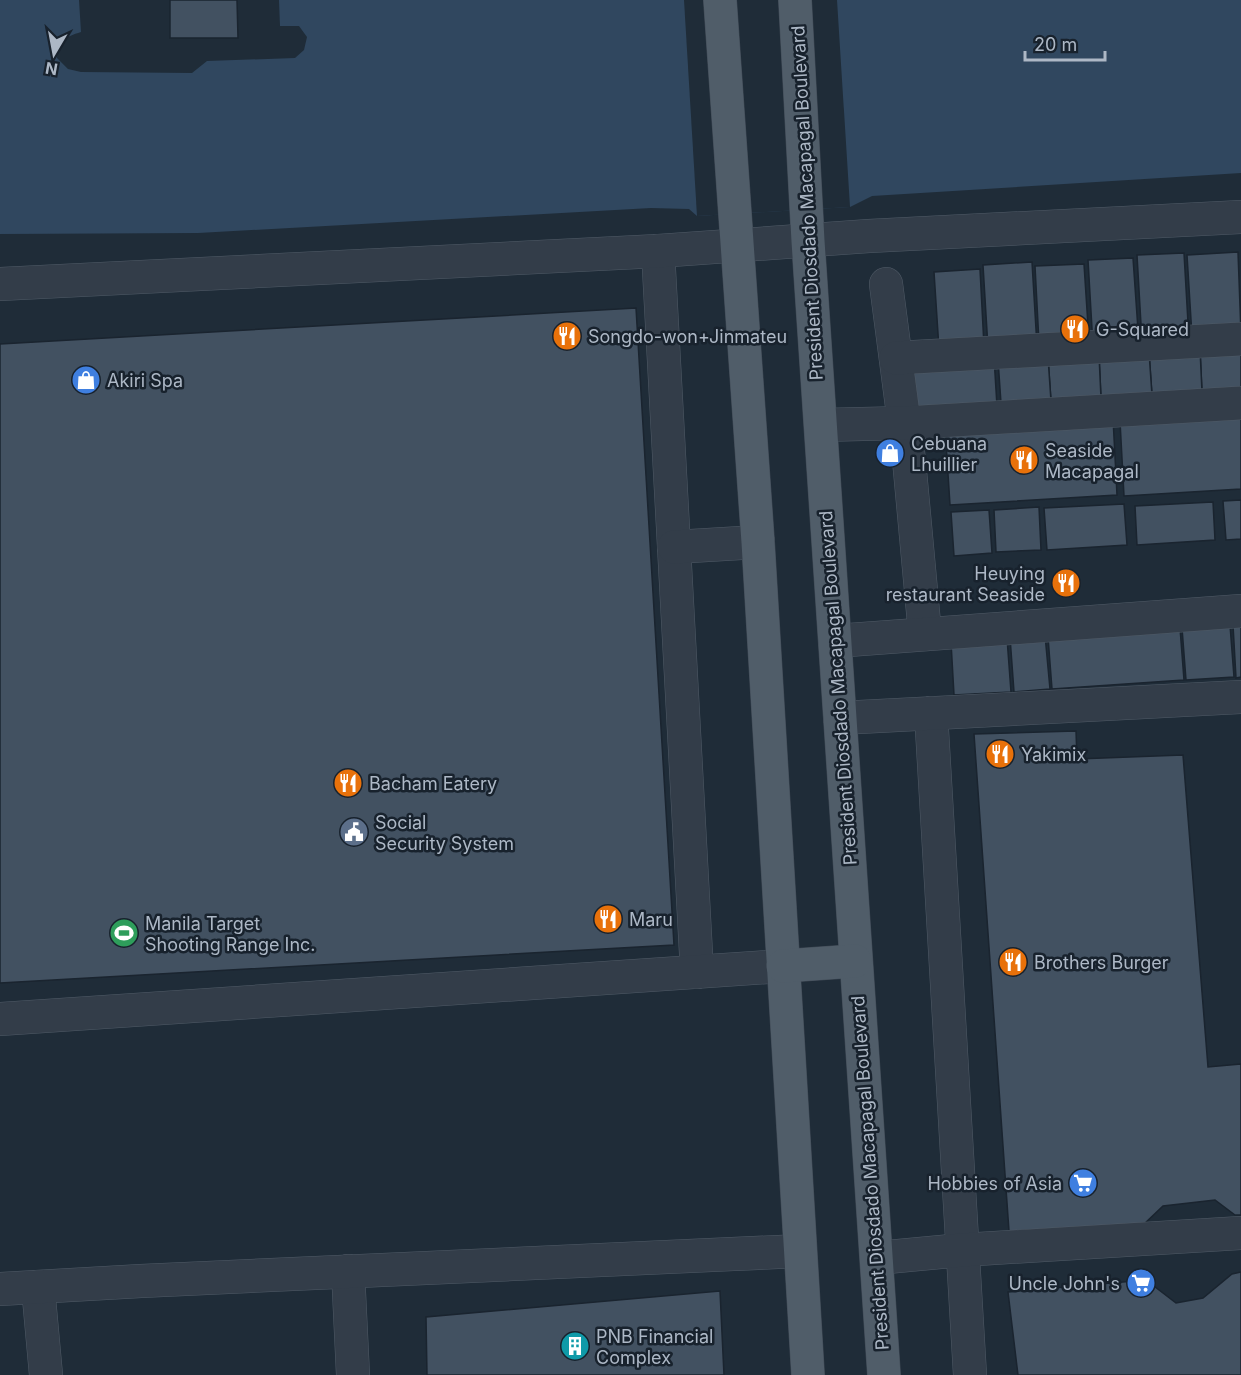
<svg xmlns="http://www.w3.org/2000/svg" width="1241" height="1375" viewBox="0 0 1241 1375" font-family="Inter,sans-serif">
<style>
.water{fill:#30475f}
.pier{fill:#1f2c38}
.building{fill:#425161;stroke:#1a242f;stroke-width:1.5}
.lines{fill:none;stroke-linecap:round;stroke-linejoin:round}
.minor-casing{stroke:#505b67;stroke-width:34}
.major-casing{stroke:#3f4955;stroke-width:34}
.minor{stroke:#333d49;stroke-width:33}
.major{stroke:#505d69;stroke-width:33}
.labels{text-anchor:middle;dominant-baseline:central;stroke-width:5;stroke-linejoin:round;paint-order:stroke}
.street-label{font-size:18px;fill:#adb8c6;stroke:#18222d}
.poi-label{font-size:18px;fill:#adb8c6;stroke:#18222d;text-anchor:start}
</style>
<rect width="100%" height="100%" fill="#1f2c38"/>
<path class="water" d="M 0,0 L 79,0 L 81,32 C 65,37 59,40 57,58 L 68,69 L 81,72 L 192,73 L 207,61 L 295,58 L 304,50 L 307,37 L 299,26 L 280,26 L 279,0 L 1241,0 L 1241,173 L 872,196 L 850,207 L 697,216 L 689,209 L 651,208 L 198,233 L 0,234 Z"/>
<polygon class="pier" points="684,0 837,0 850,207 697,216"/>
<g class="building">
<polygon points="170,0 237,0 238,38 170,38"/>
<polygon points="1238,252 1241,333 1192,336 1187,255"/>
<polygon points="1184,253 1189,340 1142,342 1137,255"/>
<polygon points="1133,258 1139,344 1093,346 1088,260"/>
<polygon points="1032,262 1037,346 988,348 983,265"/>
<polygon points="1084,264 1089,341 1039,343 1035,266"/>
<polygon points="980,269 984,346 939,349 934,272"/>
<polygon points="636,308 674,945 0,983 0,344"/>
<polygon points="1241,347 1241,390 1202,392 1200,349"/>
<polygon points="1200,349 1202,392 1152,395 1149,352"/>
<polygon points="1149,352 1152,395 1101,398 1099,355"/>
<polygon points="1099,355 1101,398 1051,401 1048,357"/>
<polygon points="994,357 997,406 916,410 913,362"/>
<polygon points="1048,357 1051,401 1001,403 998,360"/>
<polygon points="1241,415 1241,489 1124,496 1120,421"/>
<polygon points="1113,418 1117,495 950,505 945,427"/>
<polygon points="1241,500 1241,539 1226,540 1223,501"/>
<polygon points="1213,502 1215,540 1137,545 1135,506"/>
<polygon points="1124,504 1127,545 1047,550 1044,508"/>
<polygon points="1039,507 1041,550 996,552 994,510"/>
<polygon points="989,510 992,553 954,556 951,512"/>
<polygon points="1230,625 1234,677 1186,680 1182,628"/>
<polygon points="1233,625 1241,625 1241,677 1236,678"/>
<polygon points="1180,628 1184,680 1052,689 1048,637"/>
<polygon points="1045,635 1050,689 1014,692 1010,637"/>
<polygon points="1007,638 1011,692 954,695 951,642"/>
<polygon points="1076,731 1077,759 1183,755 1208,1067 1241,1064 1241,1215 1235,1215 1215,1200 1163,1206 1143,1225 1009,1231 974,734"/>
<polygon points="1241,1272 1241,1375 1018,1375 1008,1292 1146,1280 1176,1303 1203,1298 1232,1274"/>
<polygon points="720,1291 724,1375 427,1375 426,1317"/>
</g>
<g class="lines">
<g class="minor-casing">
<g id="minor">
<polyline points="658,251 697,972"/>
<polyline points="0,284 658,251 869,236 1241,217"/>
<polyline points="886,284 909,460 925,634"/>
<polyline points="896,358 1241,339"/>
<polyline points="821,425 904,423 1241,403"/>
<polyline points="674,547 758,542"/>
<polyline points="835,641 1241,611"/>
<polyline points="931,713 970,1375"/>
<polyline points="840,718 1241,697"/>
<polyline points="0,1019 783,966"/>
<polyline points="877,1258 962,1250 1241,1233"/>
<polyline points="348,1271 353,1375"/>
<polyline points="38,1287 46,1375"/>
<polyline points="0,1289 141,1281 800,1251"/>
</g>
</g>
<g class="major-casing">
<g id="major">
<polyline points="720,0 758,542 808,1375"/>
<polyline points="795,0 808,241 884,1375"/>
<polyline points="783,966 855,961"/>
</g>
</g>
<use href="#minor" class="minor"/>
<use href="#major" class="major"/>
</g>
<defs>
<g id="restaurant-disc" transform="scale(1.5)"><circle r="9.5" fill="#e8710a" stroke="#18222d"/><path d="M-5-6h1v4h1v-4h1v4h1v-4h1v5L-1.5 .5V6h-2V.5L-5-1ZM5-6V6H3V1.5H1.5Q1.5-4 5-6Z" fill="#fff"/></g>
<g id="shop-disc" transform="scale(1.5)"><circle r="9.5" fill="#3f7fe0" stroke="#18222d"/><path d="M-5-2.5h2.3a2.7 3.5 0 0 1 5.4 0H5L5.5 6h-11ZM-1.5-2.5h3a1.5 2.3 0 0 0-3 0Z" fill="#fff"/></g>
<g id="civic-disc" transform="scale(1.5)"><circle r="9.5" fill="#5c6f8a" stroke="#18222d"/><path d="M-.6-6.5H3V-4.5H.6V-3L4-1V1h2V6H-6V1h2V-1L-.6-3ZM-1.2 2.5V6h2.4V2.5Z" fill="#fff"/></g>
<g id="stadium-disc" transform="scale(1.5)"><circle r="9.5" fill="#2e9e5b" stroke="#18222d"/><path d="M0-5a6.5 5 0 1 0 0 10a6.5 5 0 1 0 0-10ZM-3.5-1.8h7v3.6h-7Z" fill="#fff"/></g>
<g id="supermarket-disc" transform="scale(1.5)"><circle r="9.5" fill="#3f7fe0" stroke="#18222d"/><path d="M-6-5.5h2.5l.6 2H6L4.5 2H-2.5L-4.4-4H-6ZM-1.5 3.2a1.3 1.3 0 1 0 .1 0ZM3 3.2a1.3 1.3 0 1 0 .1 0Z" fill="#fff"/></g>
<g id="building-disc" transform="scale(1.5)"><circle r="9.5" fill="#0f9aa8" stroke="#18222d"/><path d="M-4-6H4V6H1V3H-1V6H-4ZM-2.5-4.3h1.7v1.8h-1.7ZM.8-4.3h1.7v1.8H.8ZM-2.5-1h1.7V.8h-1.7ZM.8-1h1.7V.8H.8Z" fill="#fff"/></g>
</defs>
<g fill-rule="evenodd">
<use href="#restaurant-disc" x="1075" y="329"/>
<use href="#restaurant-disc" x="567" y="336"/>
<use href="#shop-disc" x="86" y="380"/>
<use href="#shop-disc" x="890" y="453"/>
<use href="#restaurant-disc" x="1024" y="460"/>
<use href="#restaurant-disc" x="1066" y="583"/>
<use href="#restaurant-disc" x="1000" y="754"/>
<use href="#restaurant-disc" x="348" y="783"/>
<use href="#civic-disc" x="354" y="832"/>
<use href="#restaurant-disc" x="608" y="919"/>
<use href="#stadium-disc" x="124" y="933"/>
<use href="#restaurant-disc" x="1013" y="962"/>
<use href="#supermarket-disc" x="1083" y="1183"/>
<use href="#supermarket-disc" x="1141" y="1283"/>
<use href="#building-disc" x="575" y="1346"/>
</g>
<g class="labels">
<g class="street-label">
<text transform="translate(807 203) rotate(-93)">President Diosdado Macapagal Boulevard</text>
<text transform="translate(838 688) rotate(-94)">President Diosdado Macapagal Boulevard</text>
<text transform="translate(870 1173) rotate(-94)">President Diosdado Macapagal Boulevard</text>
</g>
<g class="poi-label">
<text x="1096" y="329">G-Squared</text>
<text x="588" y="336">Songdo-won+Jinmateu</text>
<text x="107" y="380">Akiri Spa</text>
<text x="911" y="443">Cebuana<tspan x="911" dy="21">Lhuillier</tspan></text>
<text x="1045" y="450">Seaside<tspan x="1045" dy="21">Macapagal</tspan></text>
<text x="1045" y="573" text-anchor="end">Heuying<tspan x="1045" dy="21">restaurant Seaside</tspan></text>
<text x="1021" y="754">Yakimix</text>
<text x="369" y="783">Bacham Eatery</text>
<text x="375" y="822">Social<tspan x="375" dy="21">Security System</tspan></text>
<text x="629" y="919">Maru</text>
<text x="145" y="923">Manila Target<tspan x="145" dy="21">Shooting Range Inc.</tspan></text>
<text x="1034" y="962">Brothers Burger</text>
<text x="1062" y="1183" text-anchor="end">Hobbies of Asia</text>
<text x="1120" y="1283" text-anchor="end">Uncle John's</text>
<text x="596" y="1336">PNB Financial<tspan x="596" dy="21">Complex</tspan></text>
</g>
</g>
<g transform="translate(54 54) rotate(190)" stroke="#18222d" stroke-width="4.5" paint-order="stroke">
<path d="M0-4.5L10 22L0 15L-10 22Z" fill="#adb8c6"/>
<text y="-9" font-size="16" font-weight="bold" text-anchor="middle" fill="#adb8c6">N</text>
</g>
<path d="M1025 51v9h80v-9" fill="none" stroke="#adb8c6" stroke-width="3"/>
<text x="1034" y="51" font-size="18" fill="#adb8c6" stroke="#18222d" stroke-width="4.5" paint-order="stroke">20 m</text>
</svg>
